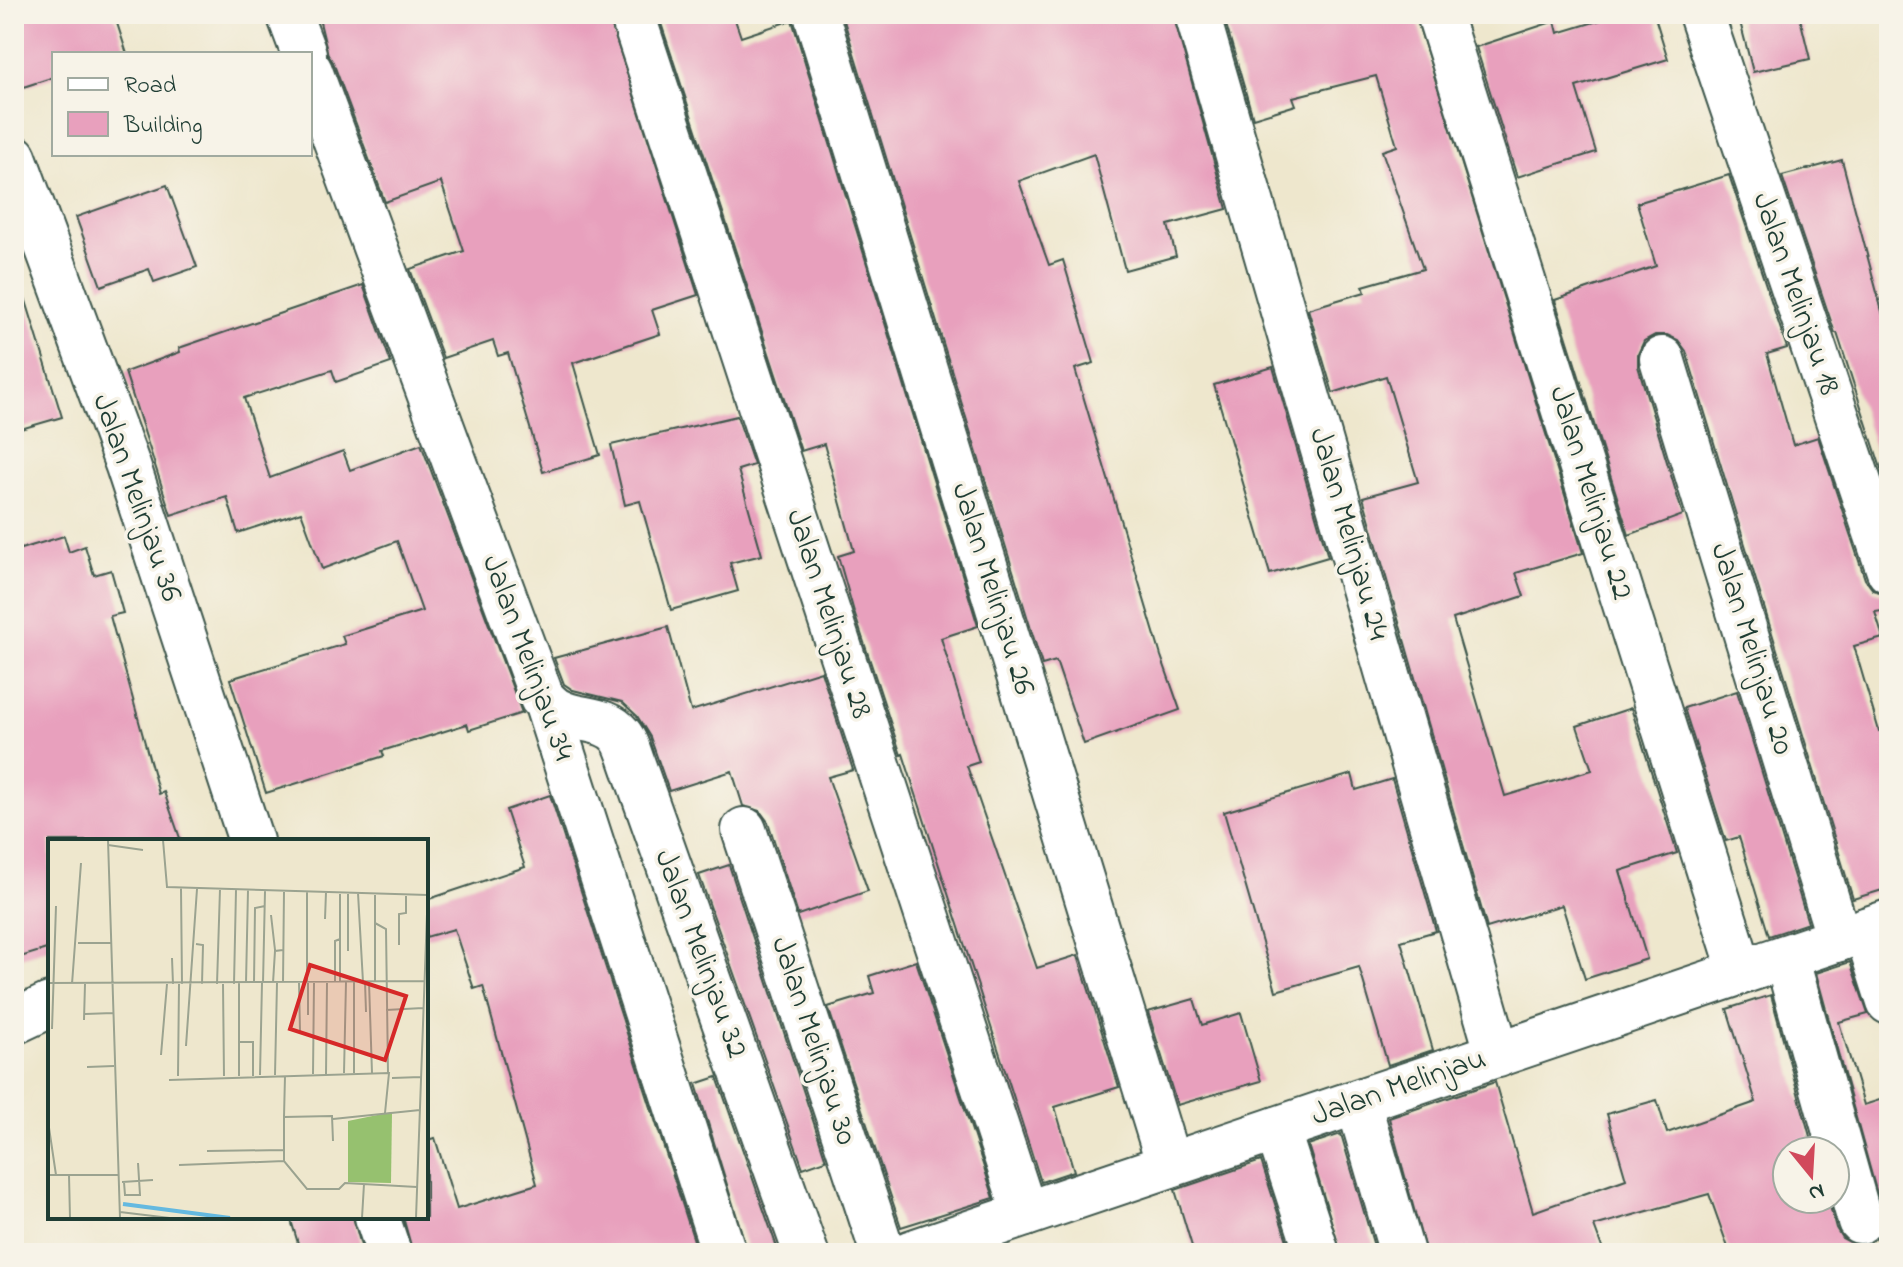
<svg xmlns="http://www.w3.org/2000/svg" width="1903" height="1267" viewBox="0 0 1903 1267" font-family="'Indie Flower',sans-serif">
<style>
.building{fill:#e8a0bd}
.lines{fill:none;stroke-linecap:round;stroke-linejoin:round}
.minor-casing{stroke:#3e564b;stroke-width:48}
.tertiary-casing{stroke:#3e564b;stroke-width:48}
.minor{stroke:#fff;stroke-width:44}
.tertiary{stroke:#fff;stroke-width:44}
.labels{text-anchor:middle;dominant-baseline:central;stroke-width:7;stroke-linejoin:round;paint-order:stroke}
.street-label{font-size:32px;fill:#1f3d34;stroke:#f7f3e8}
.inset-river{fill:none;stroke:#64b9e0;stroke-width:4}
.inset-road{fill:none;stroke:#9ba390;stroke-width:2}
.view{fill:#d62828;fill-opacity:0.15;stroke:#d62828;stroke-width:4}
.inset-edge{fill:none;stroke:#1f3d34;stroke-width:4}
</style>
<rect width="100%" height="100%" fill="#f7f3e8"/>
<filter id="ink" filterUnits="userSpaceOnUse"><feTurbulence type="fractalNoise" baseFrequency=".0125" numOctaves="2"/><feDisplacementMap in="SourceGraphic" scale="16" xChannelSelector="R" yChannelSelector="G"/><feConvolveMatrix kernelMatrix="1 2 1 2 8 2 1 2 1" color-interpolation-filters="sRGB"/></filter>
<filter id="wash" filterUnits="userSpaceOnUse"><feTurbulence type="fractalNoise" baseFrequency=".006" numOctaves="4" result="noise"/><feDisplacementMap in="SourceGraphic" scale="32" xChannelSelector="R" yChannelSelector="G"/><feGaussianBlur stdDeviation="1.8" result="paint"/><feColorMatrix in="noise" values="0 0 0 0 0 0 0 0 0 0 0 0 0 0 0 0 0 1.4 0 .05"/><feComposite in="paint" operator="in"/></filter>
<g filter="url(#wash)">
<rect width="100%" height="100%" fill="#eee7cd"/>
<g id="blocks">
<g class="building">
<polygon points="14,14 114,14 127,54 54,54 54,77 14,90"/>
<polygon points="318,14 608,14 698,295 652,310 660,334 573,363 600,455 543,472 508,353 498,356 493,341 443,358 410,269 464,251 441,182 385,202 333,62 328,55"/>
<polygon points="658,14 733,14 741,37 792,20 978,626 941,638 979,762 967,766 1037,968 1078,955 1119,1087 1055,1107 1074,1171 1041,1182 903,754 901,755 854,612 838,556 854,551 824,444 801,451"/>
<polygon points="842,14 1173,14 1227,209 1168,225 1176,256 1125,270 1094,154 1019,181 1049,265 1063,260 1094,363 1075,369 1161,656 1180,710 1084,744 1056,661 1042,665"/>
<polygon points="1223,14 1415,14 1583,553 1516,573 1524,596 1453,619 1505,796 1592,770 1577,726 1631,708 1677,853 1620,871 1647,959 1585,979 1562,905 1487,928 1363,497 1418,482 1386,376 1333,393 1308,309 1365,292 1363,286 1423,269 1382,151 1397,146 1376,76 1293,97 1296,105 1253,118"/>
<polygon points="1621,14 1654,14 1668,59 1576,87 1596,152 1517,177 1476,47 1555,21 1558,33"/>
<polygon points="1738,14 1799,14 1810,59 1753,72"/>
<polygon points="1842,160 1889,338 1889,493 1837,333 1835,333 1782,176"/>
<polygon points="1729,175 1787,348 1767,354 1793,445 1818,437 1865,579 1873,590 1889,595 1889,610 1875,612 1883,638 1854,646 1879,731 1889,728 1889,888 1853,899 1686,351 1678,340 1667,335 1655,335 1644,341 1638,354 1638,366 1683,515 1629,535 1555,300 1656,266 1637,203"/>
<polygon points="167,185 197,267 154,282 149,269 101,286 76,217"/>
<polygon points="363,285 391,363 336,382 332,370 244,398 270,478 343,451 350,470 421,444 522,713 469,730 467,724 382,751 384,756 266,793 230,679 345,644 342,636 422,611 397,541 322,569 301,512 238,533 227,497 171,515 125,372 180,352 179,348"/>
<polygon points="22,288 62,417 14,431 14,290"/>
<polygon points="1273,367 1328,557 1270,574 1214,385"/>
<polygon points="737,416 754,465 738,470 762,555 730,563 738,591 671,610 640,501 625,505 611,445"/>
<polygon points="64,536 69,552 85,546 94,575 111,570 123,613 110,616 159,794 164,792 181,841 50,841 50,948 14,959 14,551"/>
<polygon points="668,627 691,711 821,671 853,770 828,777 868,891 798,915 768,822 760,811 743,806 732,771 669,791 650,737 637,716 622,702 573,690 564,684 554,658"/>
<polygon points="1737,691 1808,923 1769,936 1739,837 1726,841 1684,708"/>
<polygon points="1352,774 1356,790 1392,779 1436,931 1401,941 1433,1050 1388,1065 1359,967 1276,991 1224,812"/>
<polygon points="550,795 698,1253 413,1253 403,1217 426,1217 426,1140 435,1138 457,1209 537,1184 483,986 474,989 454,929 426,937 426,900 525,867 506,810"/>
<polygon points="729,865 826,1160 803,1168 699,875"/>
<polygon points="916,961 994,1198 901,1227 828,1007 874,993 869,976"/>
<polygon points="1850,962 1868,1014 1839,1022 1864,1105 1889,1097 1889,1218 1884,1219 1816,973"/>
<polygon points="1771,995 1814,1151 1787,1151 1787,1199 1828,1199 1836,1228 1842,1238 1855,1245 1868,1245 1870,1253 1730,1253 1709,1194 1594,1226 1604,1253 1426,1253 1389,1118 1495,1082 1533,1212 1626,1179 1607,1114 1657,1100 1667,1133 1756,1102 1727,1009"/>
<polygon points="1194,999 1202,1025 1241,1013 1261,1081 1177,1105 1148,1012"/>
<polygon points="717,1077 779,1253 748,1253 696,1084"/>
<polygon points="1341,1134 1376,1253 1341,1253 1308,1145"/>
<polygon points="1261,1161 1291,1253 1194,1253 1175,1190"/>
<polygon points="290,1217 353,1217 363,1253 301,1253"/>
</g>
</g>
</g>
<g filter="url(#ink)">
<use href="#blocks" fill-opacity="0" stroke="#3e564b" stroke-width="2"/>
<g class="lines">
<g class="minor-casing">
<g id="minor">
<polyline points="289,14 304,54"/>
<polyline points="632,14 1025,1214"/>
<polyline points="816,14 1169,1165"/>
<polyline points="1197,14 1498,1055"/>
<polyline points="1439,14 1741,972"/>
<polyline points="1702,17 1889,571"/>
<polyline points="310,71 542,698 546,702 724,1253"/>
<polyline points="14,157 128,466 251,841"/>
<polyline points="1662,359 1839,939"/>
<path d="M 546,702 C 567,725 602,713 620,735 C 627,743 631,760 635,770 L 806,1253"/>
<polyline points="744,830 883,1253"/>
<polyline points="1866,930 1889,1002"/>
<polyline points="1786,957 1860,1221"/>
<polyline points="14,1022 50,1005"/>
<polyline points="1358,1102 1402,1253"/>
<polyline points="1277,1129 1317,1253"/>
<polyline points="377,1217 389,1253"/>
</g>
</g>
<g class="tertiary-casing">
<polyline id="tertiary" points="910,1253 1889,922"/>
</g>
<use href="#minor" class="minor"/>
<use href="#tertiary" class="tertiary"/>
</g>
</g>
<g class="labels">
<g class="street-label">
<text transform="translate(1795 294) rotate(71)">Jalan Melinjau 18</text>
<text transform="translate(1590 493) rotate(73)">Jalan Melinjau 22</text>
<text transform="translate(136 498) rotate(71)">Jalan Melinjau 36</text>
<text transform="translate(1348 534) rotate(74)">Jalan Melinjau 24</text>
<text transform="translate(992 589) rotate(73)">Jalan Melinjau 26</text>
<text transform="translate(828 614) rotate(72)">Jalan Melinjau 28</text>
<text transform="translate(1751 649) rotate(73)">Jalan Melinjau 20</text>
<text transform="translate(527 658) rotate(70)">Jalan Melinjau 34</text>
<text transform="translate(700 954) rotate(70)">Jalan Melinjau 32</text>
<text transform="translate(813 1041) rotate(72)">Jalan Melinjau 30</text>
<text transform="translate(1399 1088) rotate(-19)">Jalan Melinjau</text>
</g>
</g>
<g transform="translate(48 839)">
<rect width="380" height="380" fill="#eee7cd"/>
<path d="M 344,273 L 343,344 L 300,343 L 300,282 Z" fill="#96c16f"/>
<path class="inset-river" d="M 75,365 L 182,379"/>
<path class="inset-road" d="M 60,1 L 72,379M 115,1 L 119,48 L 380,56M 60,6 L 95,11M 133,49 L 134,145M 310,54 L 315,143M 223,76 L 227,111M 277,80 L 278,53M 327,84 L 338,90 L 340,234M 30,104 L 63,104M 148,105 L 155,106 L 154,145M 351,106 L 351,75 L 358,74 L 358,55M 300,112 L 300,54M 124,119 L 125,145M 287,143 L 287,102 L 292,100M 292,143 L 292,53M 306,143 L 306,234M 317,143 L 318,173M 321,143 L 324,234M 327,143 L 327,54M 0,144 L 377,142M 198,144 L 200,51M 206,144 L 207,69 L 217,67M 215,144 L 217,52M 225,144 L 227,112 L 235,111M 235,144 L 236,52M 251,144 L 252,192M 259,144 L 259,53M 24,145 L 33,24M 169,145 L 172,50M 175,145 L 176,237M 186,145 L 188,51M 338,171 L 375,169M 37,175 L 65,174M 260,176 L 260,144M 36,181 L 37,145M 4,190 L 8,67M 191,203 L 205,203 L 205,237M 138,207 L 149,50M 113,216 L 119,145M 39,228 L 66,227M 296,234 L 298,143M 265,235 L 266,144M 278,235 L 279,144M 212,236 L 214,144M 227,236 L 229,144M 130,237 L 131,145M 191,237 L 191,144M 344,239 L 373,238M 121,241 L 341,234 L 337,274M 236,278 L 237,237M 285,280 L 372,271M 0,282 L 8,336M 159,312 L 236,311M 236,322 L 236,278 L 284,277 L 285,302M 131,326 L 236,322 L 259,350 L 291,350 L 297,344 L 369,348M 0,336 L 70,336M 21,336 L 22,379M 74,343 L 105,341M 76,343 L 77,356 L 92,356 L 90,324M 72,373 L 122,379M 314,379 L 316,345M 368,379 L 380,47"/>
<path class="view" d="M 262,126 L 358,157 L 337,221 L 242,190 Z"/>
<rect width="380" height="380" class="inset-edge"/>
</g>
<rect width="1903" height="1267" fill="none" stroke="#f7f3e8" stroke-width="48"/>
<rect x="52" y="52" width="260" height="104" fill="#f7f3e8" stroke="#a1aaa0" stroke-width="2"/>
<rect x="68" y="78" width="40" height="12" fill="#ffffff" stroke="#a1aaa0" stroke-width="2"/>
<text x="124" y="92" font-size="24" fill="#1f3d34">Road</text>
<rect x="68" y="112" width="40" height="24" fill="#e8a0bd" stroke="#a1aaa0" stroke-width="2"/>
<text x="124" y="132" font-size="24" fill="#1f3d34">Building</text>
<g transform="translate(1811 1175) rotate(162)"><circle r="38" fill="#f7f3e8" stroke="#a1aaa0" stroke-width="2"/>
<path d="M0-6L14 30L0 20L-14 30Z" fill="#d1495b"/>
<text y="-12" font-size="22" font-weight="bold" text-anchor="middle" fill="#1f3d34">N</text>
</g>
</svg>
